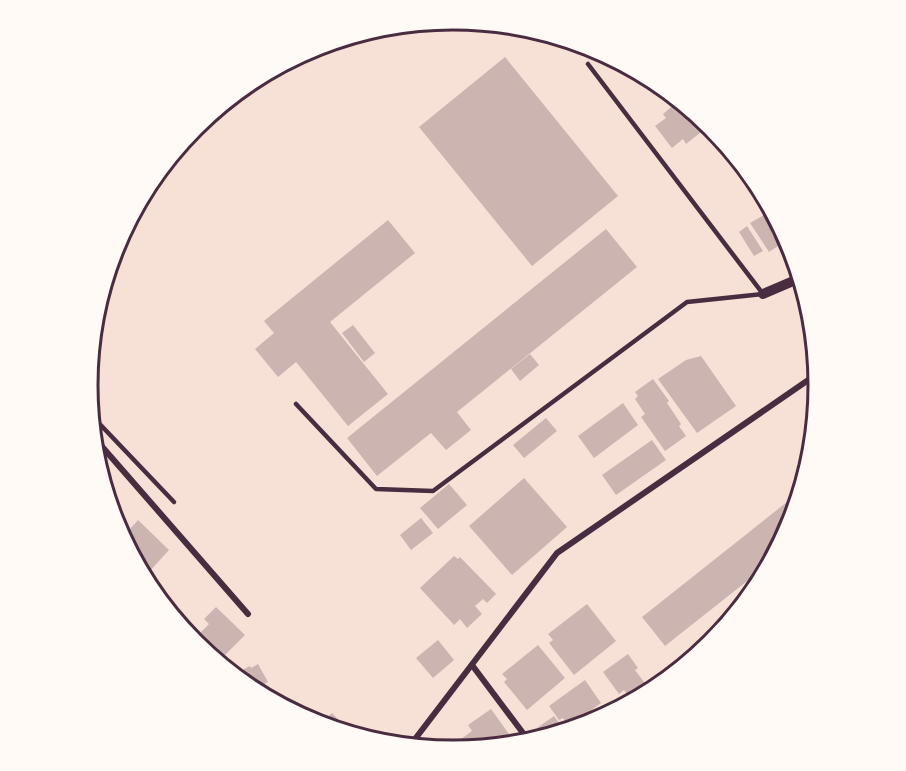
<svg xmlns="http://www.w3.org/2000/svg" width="906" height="771" viewBox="0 0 906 771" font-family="'Golos Text',sans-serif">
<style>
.building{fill:#ccb4b1}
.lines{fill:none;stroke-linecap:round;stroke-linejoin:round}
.service{stroke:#4a2c40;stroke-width:4.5}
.minor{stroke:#4a2c40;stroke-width:6}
.tertiary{stroke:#4a2c40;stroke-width:10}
.rim{fill:none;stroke:#4a2c40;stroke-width:3}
</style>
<rect width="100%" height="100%" fill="#f7e1d7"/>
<g class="building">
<polygon points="505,57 618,196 532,266 419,127"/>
<polygon points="676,103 710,125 686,144 683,139 672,148 655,126 666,118 663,114"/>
<polygon points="769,212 787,240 769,252 750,223"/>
<polygon points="388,220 415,253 330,322 388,394 348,426 296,362 278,377 255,349 274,333 264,321"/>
<polygon points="747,226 763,251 754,256 739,232"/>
<polygon points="606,229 637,267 457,412 471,430 446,450 431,433 377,476 347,438"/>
<polygon points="353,325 375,353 364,362 342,333"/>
<polygon points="530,354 539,365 520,381 511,369"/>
<polygon points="701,356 736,406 697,433 658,379 686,360"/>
<polygon points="653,379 669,401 667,403 681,424 679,426 686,436 665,451 641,417 645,414 635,399 638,396 635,392"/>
<polygon points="623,403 638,425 594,458 578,436"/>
<polygon points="546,418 557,431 524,458 513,445"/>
<polygon points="652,440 666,460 616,495 602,475"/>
<polygon points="524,478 567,527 512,575 469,526"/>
<polygon points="449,484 467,505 438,529 420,508"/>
<polygon points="797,494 791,526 761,570 665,646 642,617"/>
<polygon points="421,518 433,533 411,550 400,535"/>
<polygon points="138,520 169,550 148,573 123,537"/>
<polygon points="454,556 458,559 460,557 496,594 487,603 483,599 475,606 482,614 467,628 460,619 454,625 420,588"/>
<polygon points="587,604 616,641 574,675 549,643 553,640 548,634"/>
<polygon points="216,607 245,635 223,657 199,634 209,624 204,619"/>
<polygon points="438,640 454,660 433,678 416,658"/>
<polygon points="199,642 210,653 209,654 196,645"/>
<polygon points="538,645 565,678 527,710 504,682 507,679 502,674"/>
<polygon points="628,654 638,668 635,670 647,686 630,698 624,690 619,694 603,672"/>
<polygon points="258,664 268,682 258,687 237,673 250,666 251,668"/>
<polygon points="585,680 601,703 569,726 563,718 559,720 549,706"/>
<polygon points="491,709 511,737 505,741 453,751 450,747 472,731 468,725"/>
<polygon points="332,713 346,728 344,730 319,725"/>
<polygon points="554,716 564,730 541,734 537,728"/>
</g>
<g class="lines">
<g class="service">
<polyline points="588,64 763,294"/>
<polyline points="296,404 376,489 433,491 687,302 763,294"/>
<polyline points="94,418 174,502"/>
<polyline points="704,649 713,642"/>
</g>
<g class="minor">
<polyline points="98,442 248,614"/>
<polyline points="472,665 526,737"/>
<polyline points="412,743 557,553 817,374"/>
</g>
<polyline class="tertiary" points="763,294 798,279"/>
</g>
<path d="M0 0H906V771H0ZM98 385a355 355 0 1 1 710 0a355 355 0 1 1-710 0Z" fill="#fffaf5" fill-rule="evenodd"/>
<path class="rim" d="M98 385a355 355 0 1 1 710 0a355 355 0 1 1-710 0Z"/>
</svg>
